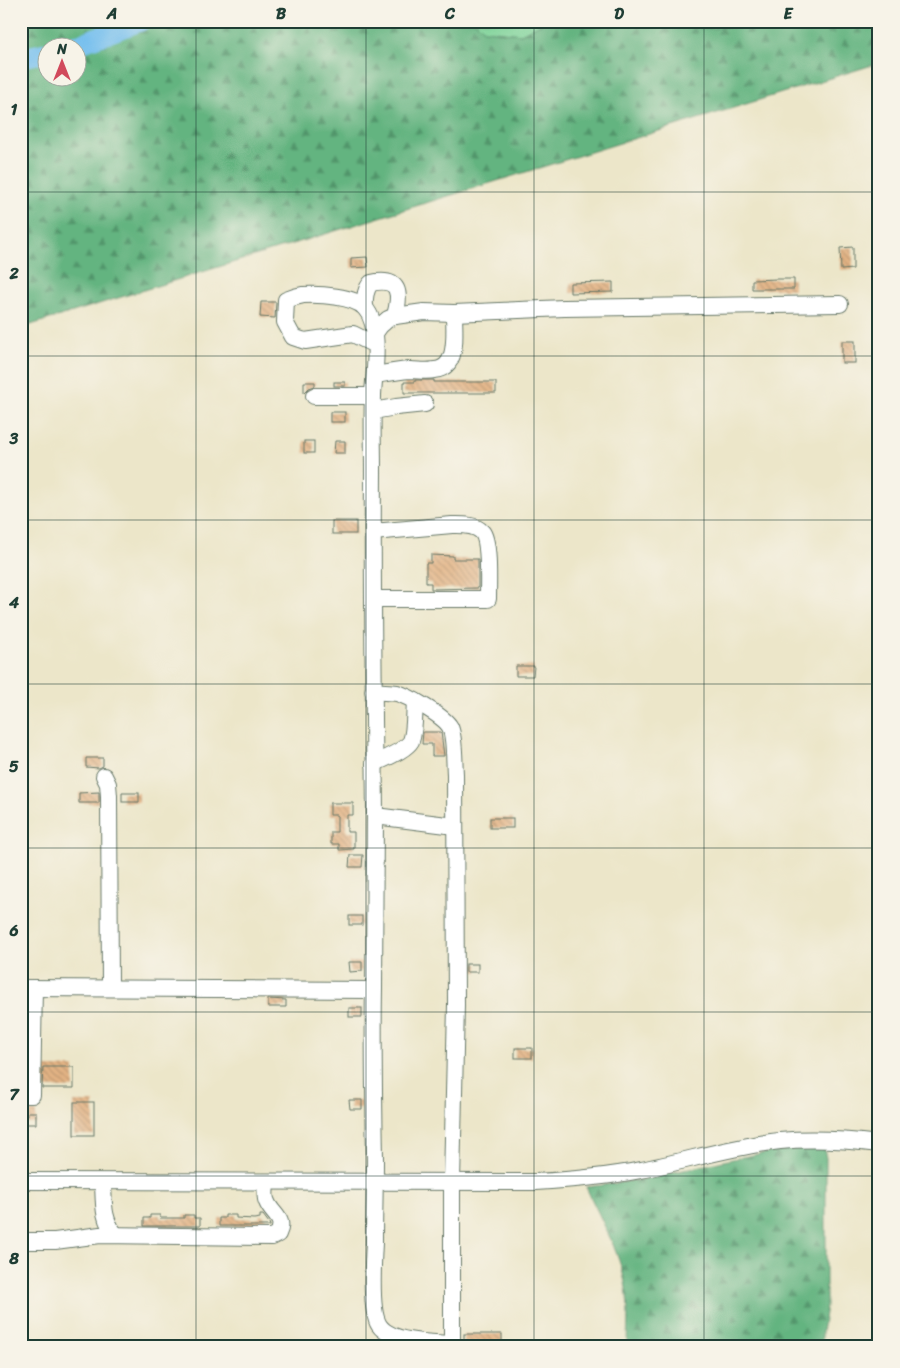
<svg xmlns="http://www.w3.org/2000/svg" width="900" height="1368" viewBox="0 0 900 1368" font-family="Sriracha,sans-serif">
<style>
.grass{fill:#7ad297;stroke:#4c8866}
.forest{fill:url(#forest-firs);stroke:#41785a;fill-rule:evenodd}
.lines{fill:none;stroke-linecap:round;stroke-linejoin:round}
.river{stroke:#76bfee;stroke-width:20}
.building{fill:url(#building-back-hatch)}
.minor-casing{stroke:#677868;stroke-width:18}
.minor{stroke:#fff;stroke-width:16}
.grid{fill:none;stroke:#1f3d34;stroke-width:1;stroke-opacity:0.55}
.neatline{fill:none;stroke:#1f3d34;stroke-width:2}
.grid-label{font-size:16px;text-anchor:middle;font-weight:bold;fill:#1f3d34}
</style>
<defs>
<pattern id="forest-firs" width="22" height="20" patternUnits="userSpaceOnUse" patternTransform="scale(1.25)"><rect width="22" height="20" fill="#63b480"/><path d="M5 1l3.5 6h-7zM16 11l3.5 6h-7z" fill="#51946a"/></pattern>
<pattern id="building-back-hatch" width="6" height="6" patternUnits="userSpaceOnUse" patternTransform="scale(1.25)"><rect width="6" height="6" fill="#e3b384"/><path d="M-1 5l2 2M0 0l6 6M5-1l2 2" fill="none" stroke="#b7936d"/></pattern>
</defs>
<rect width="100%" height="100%" fill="#f7f3e8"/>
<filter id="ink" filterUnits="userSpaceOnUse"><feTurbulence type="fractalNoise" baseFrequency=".02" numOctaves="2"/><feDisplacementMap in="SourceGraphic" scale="10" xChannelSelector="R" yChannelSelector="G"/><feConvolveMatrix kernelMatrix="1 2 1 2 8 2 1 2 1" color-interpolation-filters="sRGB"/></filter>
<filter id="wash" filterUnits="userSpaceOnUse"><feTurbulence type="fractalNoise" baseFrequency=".0096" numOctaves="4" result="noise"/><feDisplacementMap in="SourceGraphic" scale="20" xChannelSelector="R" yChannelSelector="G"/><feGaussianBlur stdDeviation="1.12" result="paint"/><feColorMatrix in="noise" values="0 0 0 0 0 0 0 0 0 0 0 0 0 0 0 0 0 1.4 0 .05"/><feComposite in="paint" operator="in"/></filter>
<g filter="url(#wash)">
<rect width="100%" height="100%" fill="#ece6c9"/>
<g class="grass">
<polygon points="475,21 546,21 521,34 484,30"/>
<path d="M 680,21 L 747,21 C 725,28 701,34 680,21 Z"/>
</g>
<g class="forest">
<path d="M 21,21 L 475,21 L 484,30 L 521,34 L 546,21 L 680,21 C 701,34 725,28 747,21 L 879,21 L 879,63 L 21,328 ZM 48,48 L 78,48 L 78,78 L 48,78 Z"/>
<path d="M 802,1148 L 824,1148 L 826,1158 L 826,1306 L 822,1332 L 822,1347 L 627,1347 C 627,1330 629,1313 627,1296 C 623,1256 602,1223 586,1187 C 605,1185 625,1182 643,1179 C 696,1168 748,1153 802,1148 Z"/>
</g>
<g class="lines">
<g class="river">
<polyline points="68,48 141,21"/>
<polyline points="21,58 48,52"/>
</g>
</g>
<g id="blocks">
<g class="building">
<polygon points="853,247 853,269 841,270 840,248"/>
<polygon points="367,257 368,267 351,268 351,258"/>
<polygon points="777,279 794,279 794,289 752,289 752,280"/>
<polygon points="613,282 613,292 570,293 570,283"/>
<polygon points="261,302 276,302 275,318 260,317"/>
<rect x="842" y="341" width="13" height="22"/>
<polygon points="415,380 434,380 434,382 496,382 496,393 404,393 404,382 415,382"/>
<polygon points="304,382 315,382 315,386 309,388 304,393"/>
<rect x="334" y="382" width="11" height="4"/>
<rect x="330" y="412" width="15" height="10"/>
<rect x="304" y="441" width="10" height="12"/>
<polygon points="335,441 345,441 345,453 334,453"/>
<rect x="332" y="521" width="24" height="13"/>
<polygon points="431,555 453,556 453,559 478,559 478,588 431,589 431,583 426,583 426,563 431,563"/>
<polygon points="516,666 534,666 533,676 516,676"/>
<polygon points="423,732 441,732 444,756 432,756 432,744 422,744"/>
<polygon points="86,758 103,758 103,766 99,768 86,767"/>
<polygon points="99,792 99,803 79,803 79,793"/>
<rect x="122" y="793" width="17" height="9"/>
<polygon points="330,803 353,803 353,815 347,815 347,832 354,832 354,849 339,850 339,844 331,844 331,832 337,832 337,815 330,815"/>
<rect x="490" y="818" width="23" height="10"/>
<polygon points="350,855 363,855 362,867 349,867"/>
<rect x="349" y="916" width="13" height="9"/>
<polygon points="349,962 362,962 362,971 350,972"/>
<rect x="466" y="964" width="12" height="8"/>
<polygon points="268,999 286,1000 286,1007 268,1007"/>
<rect x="349" y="1008" width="13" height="9"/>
<rect x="515" y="1048" width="17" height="10"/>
<polygon points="43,1067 74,1067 74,1088 42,1088"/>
<polygon points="349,1100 362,1100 362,1109 350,1109"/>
<rect x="74" y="1102" width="20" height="33"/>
<polygon points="28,1112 36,1112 36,1124 21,1124 21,1116 28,1116"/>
<polygon points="150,1215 160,1215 160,1218 184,1218 184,1215 194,1215 194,1218 200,1218 200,1226 144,1226 144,1218 150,1218"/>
<polygon points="225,1215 236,1215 236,1218 254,1219 260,1218 260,1215 263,1215 269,1223 270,1226 219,1226 219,1218 225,1218"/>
<rect x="464" y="1334" width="38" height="13"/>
</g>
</g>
</g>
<g filter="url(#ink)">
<use href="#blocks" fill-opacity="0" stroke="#677868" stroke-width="1"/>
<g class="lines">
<g class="minor-casing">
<g id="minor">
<path d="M 365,308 C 364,298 365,290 371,283 C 400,277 401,293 395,316"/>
<polyline points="375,333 380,326 388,319 395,316 424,312 454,313 564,308 840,304"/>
<path d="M 375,345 L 353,334 L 305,341 L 293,337 L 285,322 L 286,300 C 291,298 297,296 303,295 C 319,294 354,296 365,308 C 382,327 374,372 373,395 C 372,421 373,447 373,472 C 372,587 374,701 375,816 C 375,873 374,931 374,988 C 373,1045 374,1103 375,1160 C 375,1188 374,1215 374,1243 C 373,1261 370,1311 379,1325 C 391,1343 433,1343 452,1344"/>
<path d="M 375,375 C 387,373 398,371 410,370 C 418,370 427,372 434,370 C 439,370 445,367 448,363 C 457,352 454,327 454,313"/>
<polyline points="314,396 373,396"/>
<polyline points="373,411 396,407 425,404"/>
<path d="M 373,532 L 452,525 C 461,525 475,524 482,532 C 490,541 488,585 488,599 L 373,599"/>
<path d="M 373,691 C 381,692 389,692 397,693 C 408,696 444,716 450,727 C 455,738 454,761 455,774 L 456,1005 L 452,1182 L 452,1347"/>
<path d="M 374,764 C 383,759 406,750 411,741 C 415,731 414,713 415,701"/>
<polyline points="104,776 108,784 109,796 110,988"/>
<polyline points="375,816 455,826"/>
<polyline points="21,988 373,990"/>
<polyline points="21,1095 32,1095 34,988"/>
<path d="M 21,1181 L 535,1182 C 570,1180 606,1177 641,1170 C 687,1161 733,1146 780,1141 C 813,1138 846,1140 879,1144"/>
<path d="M 103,1182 C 104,1202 102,1220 116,1235"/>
<path d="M 21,1241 L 55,1241 L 100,1235 L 272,1237 L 278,1234 C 286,1218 272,1215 267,1202 C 264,1197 266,1188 266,1182"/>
</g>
</g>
<use href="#minor" class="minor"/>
</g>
</g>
<path class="grid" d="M 196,21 L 196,1347M 366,21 L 366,1347M 534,21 L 534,1347M 704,21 L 704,1347M 21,192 L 879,192M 21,356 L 879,356M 21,520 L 879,520M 21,684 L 879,684M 21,848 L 879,848M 21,1012 L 879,1012M 21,1176 L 879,1176"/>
<rect width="900" height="1368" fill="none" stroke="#f7f3e8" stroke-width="55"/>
<g transform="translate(62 62)"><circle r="24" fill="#f7f3e8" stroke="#a1aaa0"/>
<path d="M0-4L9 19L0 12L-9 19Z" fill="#d1495b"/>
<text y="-8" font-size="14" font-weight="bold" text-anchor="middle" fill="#1f3d34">N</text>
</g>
<rect x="28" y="28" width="844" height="1312" class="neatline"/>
<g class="grid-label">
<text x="112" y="19">A</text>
<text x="281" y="19">B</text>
<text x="450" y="19">C</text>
<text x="619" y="19">D</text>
<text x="788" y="19">E</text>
<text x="14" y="115">1</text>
<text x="14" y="279">2</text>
<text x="14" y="444">3</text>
<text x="14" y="608">4</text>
<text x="14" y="772">5</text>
<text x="14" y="936">6</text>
<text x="14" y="1100">7</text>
<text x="14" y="1264">8</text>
</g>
</svg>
